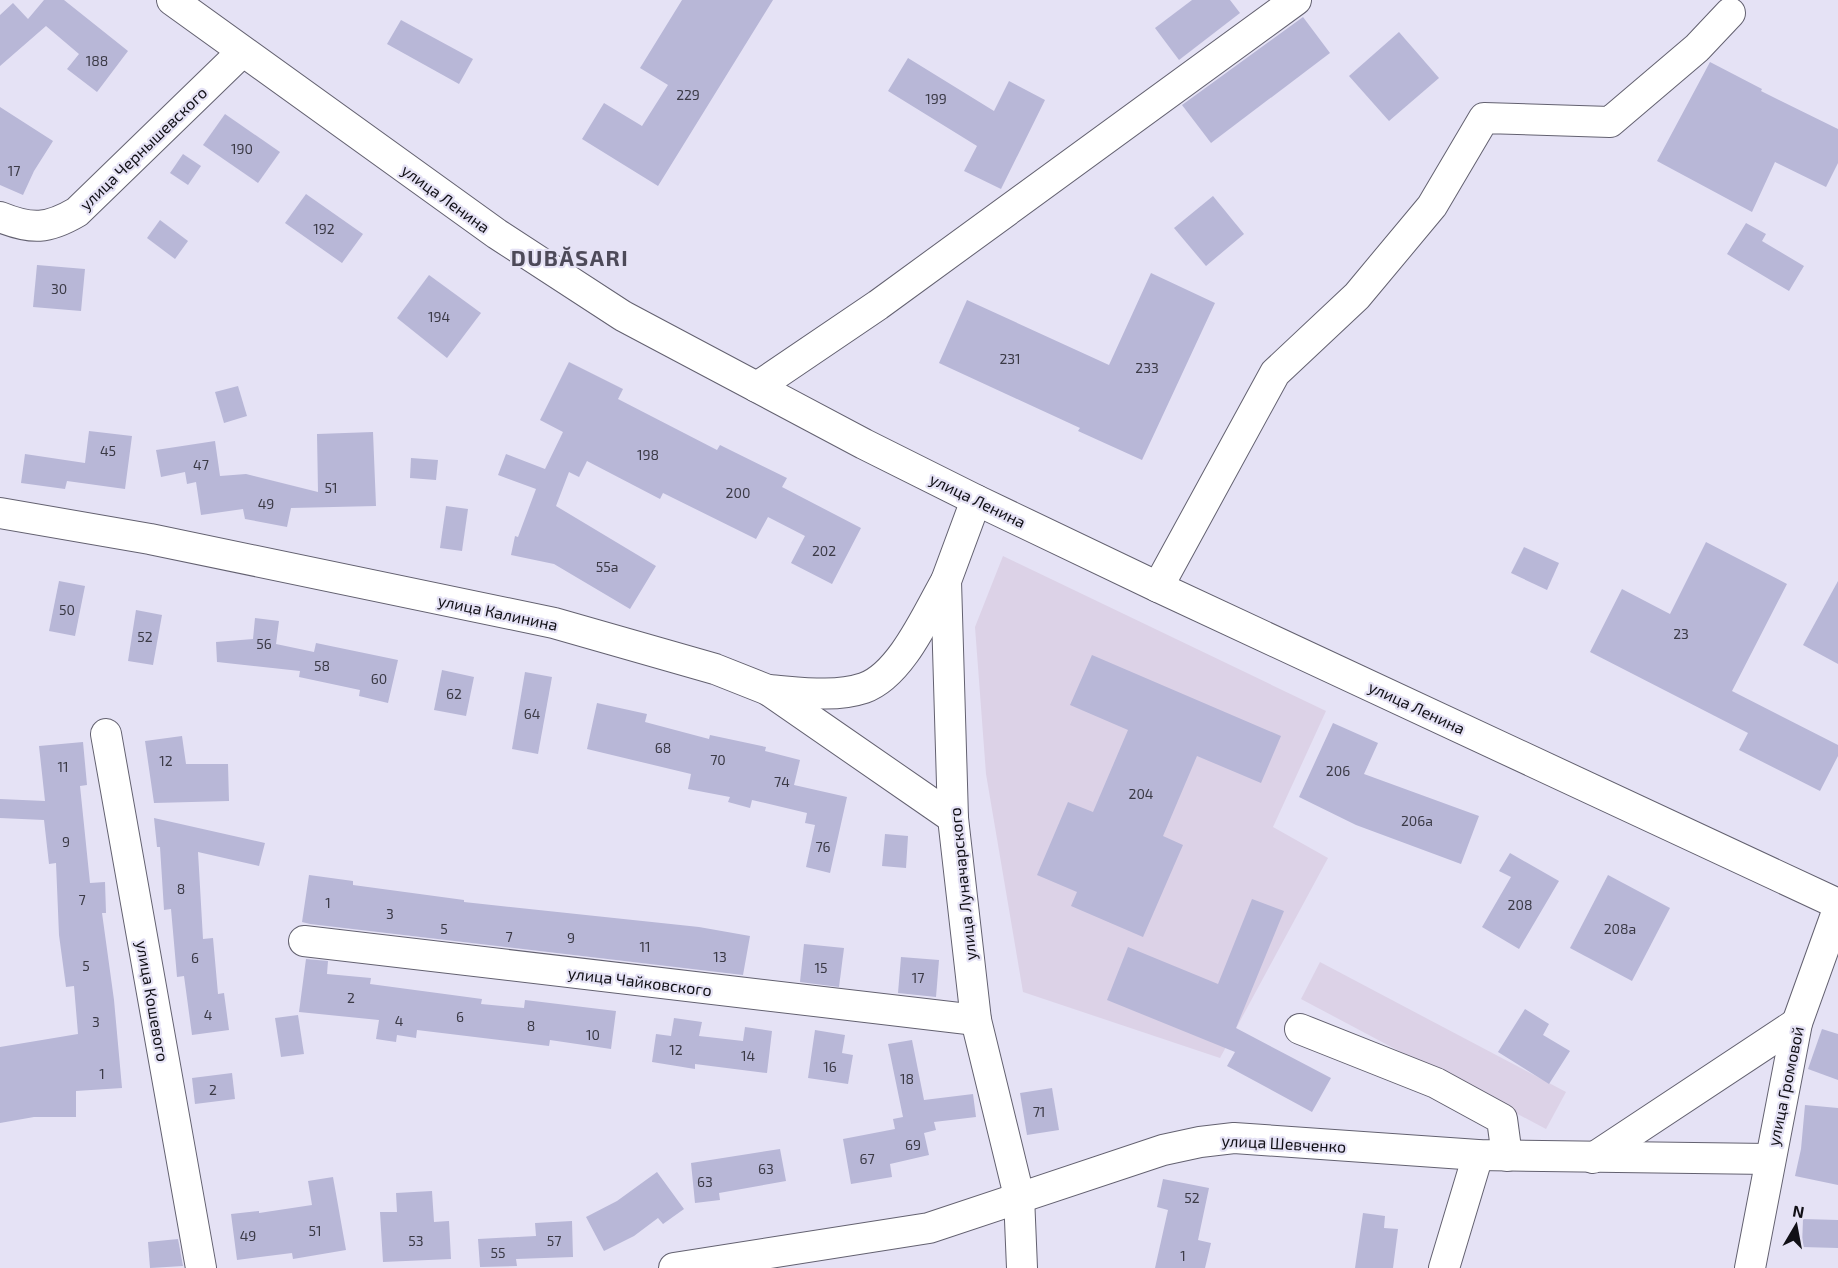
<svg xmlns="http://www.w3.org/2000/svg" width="1838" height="1268" viewBox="0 0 1838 1268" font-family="'Exo 2',sans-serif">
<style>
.industrial{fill:#dcd2e7}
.building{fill:#b8b7d7}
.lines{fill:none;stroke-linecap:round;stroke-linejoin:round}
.minor-casing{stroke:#636170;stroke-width:32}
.minor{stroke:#fff;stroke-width:30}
.labels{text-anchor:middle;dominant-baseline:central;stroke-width:4.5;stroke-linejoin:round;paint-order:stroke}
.number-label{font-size:14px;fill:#3b3a46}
.street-label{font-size:16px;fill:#111016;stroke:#e5e2f5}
.district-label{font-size:22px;font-weight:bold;letter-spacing:1.5px;fill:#4d4a59;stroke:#e5e2f5}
</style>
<rect width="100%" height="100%" fill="#e5e2f5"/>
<g class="industrial">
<polygon points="1003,556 1326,711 1273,827 1328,858 1220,1058 1023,992 986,774 975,627"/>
<polygon points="1320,962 1566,1092 1546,1129 1301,999"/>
</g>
<g class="building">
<polygon points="44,0 64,0 128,51 97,92 67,69 79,54 46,26 0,66 0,15 13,3 28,19"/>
<polygon points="682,0 773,0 658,186 582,139 604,103 642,126 668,85 640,68"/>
<polygon points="1192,0 1230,0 1240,13 1179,60 1155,28"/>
<polygon points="1303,17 1330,53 1211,143 1182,105"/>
<polygon points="401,20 473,59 459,84 387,44"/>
<polygon points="1399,32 1439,78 1389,121 1349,76"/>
<polygon points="908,58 994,111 1009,81 1045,100 1001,189 964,171 977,146 888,91"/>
<polygon points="1710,62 1762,89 1761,91 1838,129 1838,163 1826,187 1775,162 1752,212 1657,161"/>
<polygon points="0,107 53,141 34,171 23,195 0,185"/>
<polygon points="225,114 280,152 258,183 203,145"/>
<polygon points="183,154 201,166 188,185 170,173"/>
<polygon points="306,194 363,234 342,263 285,223"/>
<polygon points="1213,196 1244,234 1206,266 1174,228"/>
<polygon points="160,220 188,241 175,259 147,238"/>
<polygon points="1746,223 1766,234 1762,241 1804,266 1789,291 1727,254"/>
<polygon points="37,265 85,269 81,311 33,307"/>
<polygon points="1151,273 1215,303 1142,460 1078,431 1080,428 939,363 967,300 1109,365"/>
<polygon points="429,275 481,313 447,358 397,318"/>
<polygon points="569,362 623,389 618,399 717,450 720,445 787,478 782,487 861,528 832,584 791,563 805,536 768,517 756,539 663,493 660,499 587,461 579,477 569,472 556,506 656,566 630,609 554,564 511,555 515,536 518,537 536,489 498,475 506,454 545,469 563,432 540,420"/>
<polygon points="238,386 247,416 224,423 215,392"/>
<polygon points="89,431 132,436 125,489 67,481 65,489 21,483 25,454 85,463"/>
<polygon points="373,432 376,506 291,508 287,527 245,519 243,509 201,515 196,482 187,484 185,472 161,477 156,450 215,441 220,476 246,474 318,492 317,434"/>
<polygon points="411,458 438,460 436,480 410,478"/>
<polygon points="446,506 468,509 462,551 440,548"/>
<polygon points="1706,542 1787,584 1732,691 1838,745 1838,756 1820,791 1739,750 1748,733 1590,652 1622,589 1670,614"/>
<polygon points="1524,547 1559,563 1547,590 1511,573"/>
<polygon points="59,581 85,586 75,636 49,631"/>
<polygon points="1838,581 1838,664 1803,645"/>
<polygon points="136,610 162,615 153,665 128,661"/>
<polygon points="255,618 279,621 276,644 314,652 316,643 398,660 388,703 359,696 360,690 299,677 300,671 217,662 216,642 253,639"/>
<polygon points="1092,655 1281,736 1261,783 1197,756 1163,836 1183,845 1143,937 1071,906 1077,892 1037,875 1068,802 1093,812 1128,730 1070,705"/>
<polygon points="442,670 474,677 466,716 434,710"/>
<polygon points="525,672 552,677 538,754 512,749"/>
<polygon points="597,703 647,714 645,722 709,739 710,735 766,747 765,751 800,760 794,785 847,797 830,873 806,867 815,825 805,823 807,813 752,800 750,808 728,802 730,797 688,789 691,774 587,749"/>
<polygon points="1333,723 1378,743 1364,774 1479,816 1461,864 1356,825 1299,797"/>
<polygon points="182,736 186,764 228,764 229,801 154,803 145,741"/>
<polygon points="83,742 87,785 80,786 90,883 105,882 106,913 102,913 114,1000 122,1088 76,1091 76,1117 34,1117 0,1123 0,1047 78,1034 74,986 66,987 59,935 56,863 49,864 44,820 0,818 0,799 45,801 39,746"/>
<polygon points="154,818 265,843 259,866 198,852 203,939 213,938 218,994 224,993 229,1030 192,1035 184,976 177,977 171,909 164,910 160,847 157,847"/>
<polygon points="885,834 908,836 906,868 882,866"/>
<polygon points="1510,853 1559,881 1519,949 1482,927 1511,877 1499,871"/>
<polygon points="309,875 353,881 353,885 464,900 464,902 699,927 750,936 743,975 310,924 302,922"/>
<polygon points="1608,875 1670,908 1632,981 1570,948"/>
<polygon points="1252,899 1284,911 1236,1028 1331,1078 1312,1112 1227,1066 1235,1052 1107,1000 1128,947 1218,984"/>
<polygon points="804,944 844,948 839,987 800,982"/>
<polygon points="901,957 939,960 936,997 898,993"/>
<polygon points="306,959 328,961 327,974 371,978 370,984 482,999 481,1004 524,1008 525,1000 616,1011 611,1049 550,1040 549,1046 417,1030 416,1038 397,1035 396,1042 376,1039 379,1020 299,1012"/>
<polygon points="1525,1009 1549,1024 1543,1035 1570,1051 1549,1084 1498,1052"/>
<polygon points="298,1015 304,1054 281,1057 275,1018"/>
<polygon points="674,1018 702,1022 699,1036 743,1041 745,1027 772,1031 767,1073 695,1064 695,1069 652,1062 656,1034 671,1036"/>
<polygon points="1822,1029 1838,1034 1838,1080 1808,1069"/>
<polygon points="815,1030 845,1035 842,1053 853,1055 848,1084 808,1078"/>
<polygon points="912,1040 924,1100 973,1094 976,1117 934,1122 936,1130 924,1133 929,1155 890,1164 892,1177 851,1184 843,1139 895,1129 893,1119 903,1117 888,1044"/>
<polygon points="232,1073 235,1099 195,1104 192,1078"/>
<polygon points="1052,1088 1059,1130 1027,1135 1020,1093"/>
<polygon points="1805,1105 1838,1108 1838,1185 1795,1176 1801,1149"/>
<polygon points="780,1149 786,1181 719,1193 720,1200 695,1203 691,1163"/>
<polygon points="657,1172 684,1209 663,1224 658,1218 634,1236 604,1251 586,1217 617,1201"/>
<polygon points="333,1177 346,1250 293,1259 292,1253 237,1260 231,1214 259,1211 259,1213 312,1205 308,1181"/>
<polygon points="1163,1179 1209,1188 1198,1240 1211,1243 1205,1268 1155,1268 1168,1210 1157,1207"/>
<polygon points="432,1191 434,1222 449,1221 451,1259 383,1262 380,1212 397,1212 396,1193"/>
<polygon points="1363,1213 1385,1216 1384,1228 1398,1229 1393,1268 1355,1268"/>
<polygon points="1803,1219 1838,1220 1838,1248 1802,1247"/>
<polygon points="572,1221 573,1257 516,1259 517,1266 480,1267 478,1239 536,1236 535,1223"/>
<polygon points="178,1239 183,1266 150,1268 148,1242"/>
</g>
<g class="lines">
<g class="minor-casing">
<g id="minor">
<polyline points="172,0 497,234 623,316 864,444 976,500 1158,587 1838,904"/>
<path d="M 0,217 C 32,230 48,229 77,212 L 242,52"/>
<polyline points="757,387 878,305 1296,0"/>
<polyline points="976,500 946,581 953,818 976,1020 1019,1196 1022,1268"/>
<polyline points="0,513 150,539 554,623 715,669 768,690 953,818"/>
<polyline points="1158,587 1275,373 1357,296 1432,206 1484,118 1610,122 1697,48 1730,13"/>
<path d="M 768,690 C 798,692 834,698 864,688 C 901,675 927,614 946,581"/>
<polyline points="106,734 201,1268"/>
<polyline points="304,941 976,1020"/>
<polyline points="1300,1029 1436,1083 1502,1119 1507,1156"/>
<polyline points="1593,1158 1797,1023"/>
<polyline points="674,1268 929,1228 1163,1150 1200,1142 1234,1138 1478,1155 1769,1159"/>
<polyline points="1444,1268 1478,1155"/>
<polyline points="1750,1268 1797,1023 1838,909"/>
</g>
</g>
<use href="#minor" class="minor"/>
</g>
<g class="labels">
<g class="number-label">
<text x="97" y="60">188</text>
<text x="688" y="94">229</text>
<text x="936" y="98">199</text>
<text x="242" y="148">190</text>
<text x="14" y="170">17</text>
<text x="324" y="228">192</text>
<text x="59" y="288">30</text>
<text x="439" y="316">194</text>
<text x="1010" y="358">231</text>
<text x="1147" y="367">233</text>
<text x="108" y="450">45</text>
<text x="648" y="454">198</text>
<text x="201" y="464">47</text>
<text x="331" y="487">51</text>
<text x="738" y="492">200</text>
<text x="266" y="503">49</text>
<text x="824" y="550">202</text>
<text x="607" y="566">55а</text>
<text x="67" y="609">50</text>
<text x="1681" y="633">23</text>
<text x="145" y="636">52</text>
<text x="264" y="643">56</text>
<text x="322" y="665">58</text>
<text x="379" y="678">60</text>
<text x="454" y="693">62</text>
<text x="532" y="713">64</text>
<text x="663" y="747">68</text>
<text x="718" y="759">70</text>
<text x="166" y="760">12</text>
<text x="63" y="766">11</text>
<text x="1338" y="770">206</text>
<text x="782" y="781">74</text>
<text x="1141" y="793">204</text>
<text x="1417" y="820">206а</text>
<text x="66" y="841">9</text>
<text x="823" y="846">76</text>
<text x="181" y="888">8</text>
<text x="82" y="899">7</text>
<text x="328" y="902">1</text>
<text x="1520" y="904">208</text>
<text x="390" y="913">3</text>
<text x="444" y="928">5</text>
<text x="1620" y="928">208а</text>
<text x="509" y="936">7</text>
<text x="571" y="937">9</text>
<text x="645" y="946">11</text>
<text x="720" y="956">13</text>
<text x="195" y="957">6</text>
<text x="86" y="965">5</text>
<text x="821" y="967">15</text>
<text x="918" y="977">17</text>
<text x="351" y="997">2</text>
<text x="208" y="1014">4</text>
<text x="460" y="1016">6</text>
<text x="399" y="1020">4</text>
<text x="96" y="1021">3</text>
<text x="531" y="1025">8</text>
<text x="593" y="1034">10</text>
<text x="676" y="1049">12</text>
<text x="748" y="1055">14</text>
<text x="830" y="1066">16</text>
<text x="102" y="1073">1</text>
<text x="907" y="1078">18</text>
<text x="213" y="1089">2</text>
<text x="1039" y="1111">71</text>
<text x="913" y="1144">69</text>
<text x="867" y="1158">67</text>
<text x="766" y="1168">63</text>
<text x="705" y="1181">63</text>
<text x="1192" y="1197">52</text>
<text x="315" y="1230">51</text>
<text x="248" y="1235">49</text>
<text x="416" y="1240">53</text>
<text x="554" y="1240">57</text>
<text x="498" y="1252">55</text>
<text x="1183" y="1255">1</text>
</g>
<g class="street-label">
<text transform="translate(143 148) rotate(-44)">улица Чернышевского</text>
<text transform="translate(446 198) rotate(36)">улица Ленина</text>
<text transform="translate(978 500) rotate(26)">улица Ленина</text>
<text transform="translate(498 612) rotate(12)">улица Калинина</text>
<text transform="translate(1417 707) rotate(25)">улица Ленина</text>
<text transform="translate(962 884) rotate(-96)">улица Луначарского</text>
<text transform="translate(640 981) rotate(7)">улица Чайковского</text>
<text transform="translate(153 1001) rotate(80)">улица Кошевого</text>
<text transform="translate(1785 1086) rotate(-78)">улица Громовой</text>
<text transform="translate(1284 1143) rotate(3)">улица Шевченко</text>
</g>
<g class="district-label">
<text x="570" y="257">DUBĂSARI</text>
</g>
</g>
<g transform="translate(1796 1226) rotate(10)" stroke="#e5e2f5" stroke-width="4.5" paint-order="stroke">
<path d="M0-4.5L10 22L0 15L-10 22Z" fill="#111016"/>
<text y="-9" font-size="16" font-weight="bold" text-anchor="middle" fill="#111016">N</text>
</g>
</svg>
